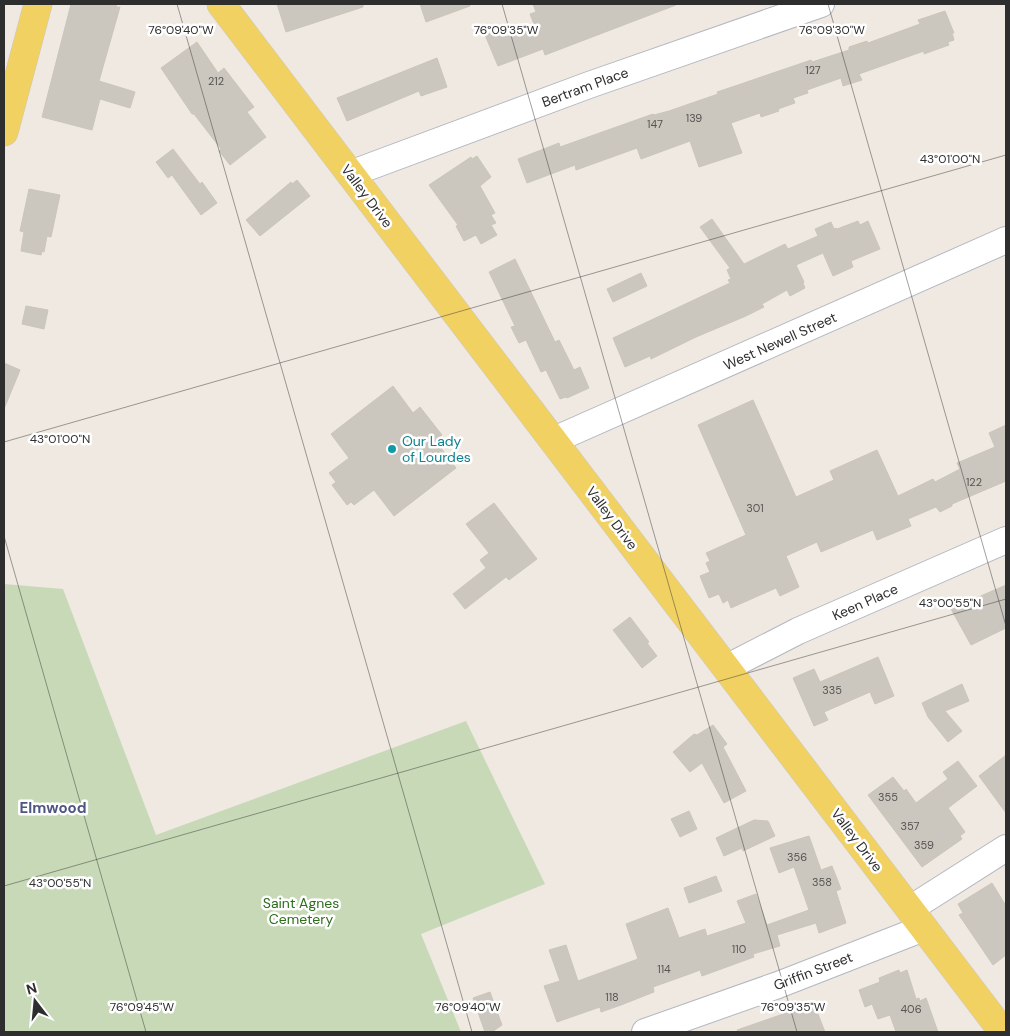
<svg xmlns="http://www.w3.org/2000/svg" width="1010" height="1036" viewBox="0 0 1010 1036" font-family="'DM Sans',sans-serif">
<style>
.cemetery{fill:#c8d9b8}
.building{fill:#cbc7bf;stroke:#cbc5ba}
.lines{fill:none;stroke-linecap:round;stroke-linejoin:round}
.minor-casing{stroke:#b4b7c1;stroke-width:28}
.major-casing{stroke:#c9c9c9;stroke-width:29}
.minor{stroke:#fff;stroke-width:26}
.major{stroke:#f2d163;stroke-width:28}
.ticks{fill:none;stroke:#2e2e2e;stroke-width:1;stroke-opacity:0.45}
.culture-dot{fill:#0f9aa8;stroke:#fff;stroke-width:2}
.labels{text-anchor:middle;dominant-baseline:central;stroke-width:5;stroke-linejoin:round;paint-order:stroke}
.number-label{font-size:11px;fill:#555452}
.street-label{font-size:14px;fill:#2e2e2e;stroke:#fff}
.culture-label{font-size:14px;fill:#0d838f;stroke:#fff;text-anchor:start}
.park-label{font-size:14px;fill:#2c6e1b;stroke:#fff}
.neighbourhood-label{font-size:15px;font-weight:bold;fill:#4d5680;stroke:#fff}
.ticks-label{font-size:12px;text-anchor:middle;fill:#2e2e2e;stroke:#fff;stroke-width:5;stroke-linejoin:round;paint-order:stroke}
</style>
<rect width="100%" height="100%" fill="#efe9e1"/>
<polygon class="cemetery" points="4,584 63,589 156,835 466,721 545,884 421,934 461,1032 4,1032"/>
<g class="building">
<polygon points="71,4 117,4 116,7 120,7 99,81 135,92 130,108 100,99 92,130 42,117"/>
<polygon points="277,4 363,4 363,7 286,32"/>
<polygon points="420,4 470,4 470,6 426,22"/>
<polygon points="533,4 676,4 676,5 545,55 543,49 498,66 485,35 503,29 506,37 535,27 530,14 536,12"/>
<polygon points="945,11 954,33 952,33 954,40 948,42 949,45 924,54 924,51 859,74 862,80 843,86 841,78 807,90 808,93 793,98 795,103 778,109 779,111 761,117 760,113 731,123 742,153 699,167 690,141 641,159 637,148 576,170 575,165 527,183 518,159 559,143 560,147 653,114 654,115 669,111 718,94 717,92 735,86 811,60 812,62 849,50 849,47 867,41 868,43 920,24 918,20"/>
<polygon points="197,42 218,73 224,68 254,107 247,112 266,137 230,165 219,151 221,149 194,114 192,114 161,68"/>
<polygon points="437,58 447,87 421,96 419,91 347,121 337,98"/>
<polygon points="173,149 200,184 202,182 217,203 201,215 172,175 168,178 156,162"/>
<polygon points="477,156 491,177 480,186 495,213 491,215 496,223 491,225 497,235 481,244 476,235 464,241 456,226 458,225 429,185 471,157 472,159"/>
<polygon points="297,180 310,196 260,236 246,220 291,182 292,184"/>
<polygon points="29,189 60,195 51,237 47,236 44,252 42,251 41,255 21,251 24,232 20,231"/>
<polygon points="712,219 744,264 785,244 788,249 818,236 815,229 831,222 834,229 836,228 837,229 858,221 860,225 868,221 880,249 851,261 853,267 833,276 823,253 796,265 804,282 803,283 805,288 790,296 787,290 762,304 764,307 746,316 696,337 651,359 650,356 625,367 613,338 730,283 728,280 731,279 727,270 730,268 700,227"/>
<polygon points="515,259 555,342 559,340 574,370 580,367 589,388 567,398 566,397 560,399 546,370 541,372 526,340 519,343 511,327 515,326 489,272"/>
<polygon points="641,273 647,286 613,302 607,289"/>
<polygon points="26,306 48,310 44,329 22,324"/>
<polygon points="4,363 20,370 4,409"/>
<polygon points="393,386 413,413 420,407 442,435 435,440 456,468 394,516 374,490 354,505 351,502 347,505 332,485 336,482 329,473 349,458 331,434"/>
<polygon points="753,400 796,497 834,480 830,471 877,450 898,496 933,479 935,482 960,469 957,463 995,447 989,433 1006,425 1006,481 952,504 952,506 940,512 936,507 908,519 911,526 877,540 873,530 821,552 817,542 786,556 799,587 780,596 776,588 731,608 728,600 723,603 719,594 709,598 700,576 710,572 706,563 710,561 706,553 746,535 698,425"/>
<polygon points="494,503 537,559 509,580 506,577 465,609 453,594 486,568 480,560 489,553 466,524"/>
<polygon points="1006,585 1006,628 971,645 951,609"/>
<polygon points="630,617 649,642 647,643 657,656 642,668 613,630"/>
<polygon points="878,657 894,696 875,704 870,692 824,712 828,720 814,726 793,678 814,669 820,682"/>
<polygon points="962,684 969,701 945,711 962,731 948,742 928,717 922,703"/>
<polygon points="713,725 727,744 723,747 746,791 724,803 702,763 690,772 673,752 694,734 697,735"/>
<polygon points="1006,755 1006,813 979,776"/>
<polygon points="958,761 977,786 948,808 965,832 960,836 962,839 922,867 868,795 893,777 904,791 906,789 916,803 948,779 943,772"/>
<polygon points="689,811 697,829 680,837 671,819"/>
<polygon points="754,820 768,821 775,836 743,851 742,848 724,856 716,838"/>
<polygon points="809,836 821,870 832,866 841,889 836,891 846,923 819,933 816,923 777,935 780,946 753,954 754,957 702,976 700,970 695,972 653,987 654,992 621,1005 601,1012 600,1007 557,1022 544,986 560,981 549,950 566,945 578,981 638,959 626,924 668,908 679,938 705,929 707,936 746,923 737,901 756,894 767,925 809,910 794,867 779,873 770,848"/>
<polygon points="716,876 722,891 689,903 684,888"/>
<polygon points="992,883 1006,906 1006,955 993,965 959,915 963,913 958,904"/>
<polygon points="899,970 900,973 907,970 916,999 919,998 920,1001 926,998 938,1032 896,1032 890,1015 878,1019 872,1004 865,1007 859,990 880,982 879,978"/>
<polygon points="490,992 502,1025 492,1032 485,1032 473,998"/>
<polygon points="812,1004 814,1009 816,1009 825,1032 738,1032 737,1030"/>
</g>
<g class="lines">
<g class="minor-casing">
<g id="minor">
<polyline points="350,174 589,85 821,4"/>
<polyline points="554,440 1006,240"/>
<polyline points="726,668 798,631 1006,540"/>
<polyline points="910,909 1006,848"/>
<polyline points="645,1032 778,985 924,928"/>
</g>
</g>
<g class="major-casing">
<g id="major">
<polyline points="221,4 1003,1032"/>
<polyline points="4,132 38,4"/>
</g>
</g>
<use href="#minor" class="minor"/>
<use href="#major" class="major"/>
</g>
<path class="ticks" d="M 177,4 L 472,1032M 502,4 L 797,1032M 828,4 L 1006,626M 4,442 L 1006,155M 4,536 L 146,1032M 4,886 L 1006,599"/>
<circle class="culture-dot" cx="392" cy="449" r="5"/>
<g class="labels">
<g class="number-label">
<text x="813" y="70">127</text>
<text x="216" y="81">212</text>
<text x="694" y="118">139</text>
<text x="655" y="124">147</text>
<text x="974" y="482">122</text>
<text x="755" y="508">301</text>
<text x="832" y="690">335</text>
<text x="888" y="797">355</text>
<text x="910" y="826">357</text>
<text x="924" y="845">359</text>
<text x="797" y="857">356</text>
<text x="822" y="882">358</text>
<text x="739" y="949">110</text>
<text x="664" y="969">114</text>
<text x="612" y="997">118</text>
<text x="911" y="1009">406</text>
</g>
<g class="street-label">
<text transform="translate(585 87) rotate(-20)">Bertram Place</text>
<text transform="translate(367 196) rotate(53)">Valley Drive</text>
<text transform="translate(780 341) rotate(-24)">West Newell Street</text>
<text transform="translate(612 518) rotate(53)">Valley Drive</text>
<text transform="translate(865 602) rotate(-24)">Keen Place</text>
<text transform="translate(857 840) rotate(53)">Valley Drive</text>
<text transform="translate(813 971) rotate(-21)">Griffin Street</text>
</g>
<g class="culture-label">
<text x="402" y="441">Our Lady<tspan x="402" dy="16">of Lourdes</tspan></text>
</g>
<g class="park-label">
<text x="301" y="903">Saint Agnes<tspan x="301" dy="16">Cemetery</tspan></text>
</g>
<g class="neighbourhood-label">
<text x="53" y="808">Elmwood</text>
</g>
</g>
<g class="ticks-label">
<text x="181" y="34">76°09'40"W</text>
<text x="506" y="34">76°09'35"W</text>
<text x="832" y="34">76°09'30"W</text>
<text x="950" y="163">43°01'00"N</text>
<text x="60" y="443">43°01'00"N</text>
<text x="950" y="607">43°00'55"N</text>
<text x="60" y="887">43°00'55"N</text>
<text x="142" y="1011">76°09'45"W</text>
<text x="468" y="1011">76°09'40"W</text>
<text x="793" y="1011">76°09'35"W</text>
</g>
<rect width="1010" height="1036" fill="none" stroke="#2e2e2e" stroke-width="10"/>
<g transform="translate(35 1001) rotate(344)" stroke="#ffffff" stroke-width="4" paint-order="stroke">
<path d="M0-4L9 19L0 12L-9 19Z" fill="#2e2e2e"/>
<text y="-8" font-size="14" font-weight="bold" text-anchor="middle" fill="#2e2e2e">N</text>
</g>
</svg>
